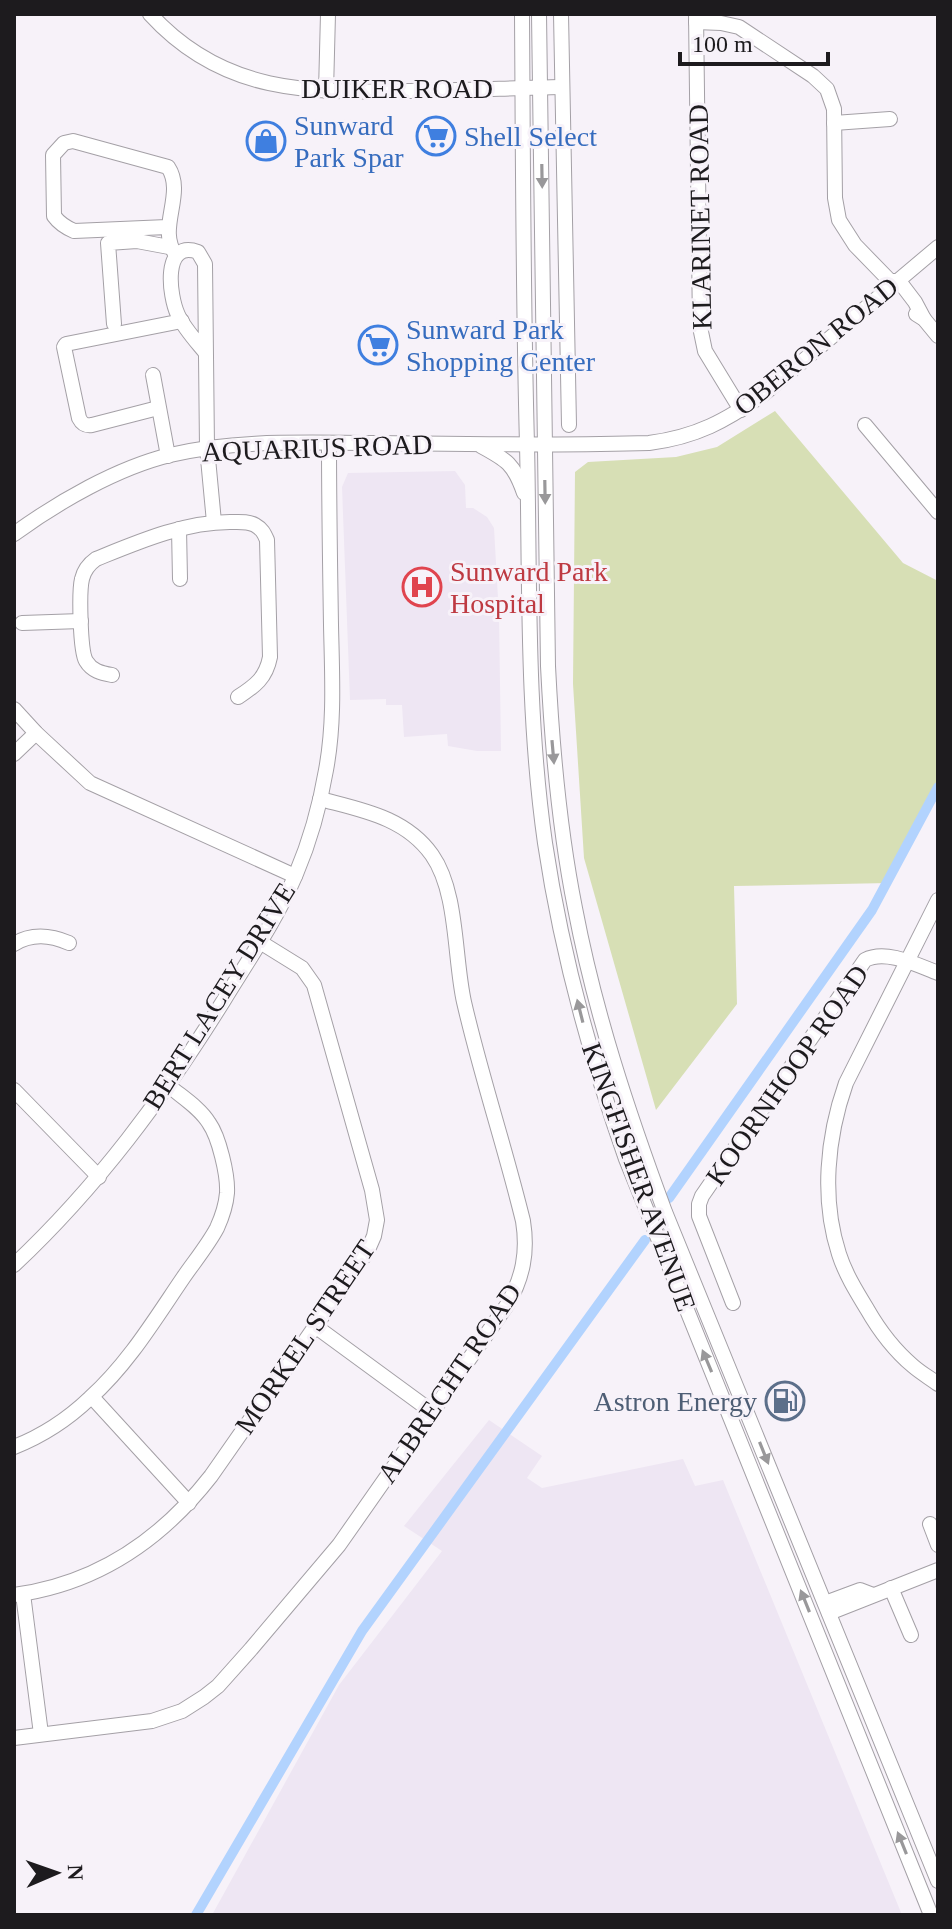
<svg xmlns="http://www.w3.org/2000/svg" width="952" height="1929" viewBox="0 0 952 1929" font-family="'Times New Roman',serif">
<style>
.built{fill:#eee6f3}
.green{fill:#d7dfb5}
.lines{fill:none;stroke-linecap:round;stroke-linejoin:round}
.canal{stroke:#b2d3fe;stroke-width:10}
.minor-casing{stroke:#a4a0a6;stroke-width:16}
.minor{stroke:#fff;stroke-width:14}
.oneway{fill:#99989a}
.labels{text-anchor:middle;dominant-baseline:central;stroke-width:6;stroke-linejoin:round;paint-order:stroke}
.street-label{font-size:28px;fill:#1d1b1e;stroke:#f7f2f9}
.shop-label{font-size:28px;fill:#366cbe;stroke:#f7f2f9;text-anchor:start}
.health-label{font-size:28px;fill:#be3a42;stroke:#f7f2f9;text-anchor:start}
.service-label{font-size:28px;fill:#4e5e75;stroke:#f7f2f9;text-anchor:end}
</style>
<rect width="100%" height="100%" fill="#f7f2f9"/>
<g class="built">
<polygon points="455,471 465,485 466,508 473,508 487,517 494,528 499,616 501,751 477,751 448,746 447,734 404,737 402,705 386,705 386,699 350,700 342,487 348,473"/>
<polygon points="489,1420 542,1456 527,1478 542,1488 683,1459 695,1486 723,1480 902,1915 212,1915 339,1685 442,1551 404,1526"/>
</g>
<polygon class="green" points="775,411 903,563 938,581 938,792 889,883 734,886 737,1004 656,1110 584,858 573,684 575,472 588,462 676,457 717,447"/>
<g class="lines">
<g class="canal">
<polyline points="669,1198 872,910 938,787"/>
<polyline points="196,1915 362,1631 645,1240"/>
</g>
<g class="minor-casing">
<g id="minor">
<path d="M 150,14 C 223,94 309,93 409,91 C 459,91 510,88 561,87"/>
<path d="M 522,14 C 523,157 523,301 527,444 C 530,577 526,710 545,843 C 561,950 590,1057 626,1159 L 931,1915"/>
<path d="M 539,14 L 548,666 C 552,747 559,828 575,908 C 595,1013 628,1112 665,1212 L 938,1881"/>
<polyline points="561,14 569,425"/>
<polyline points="696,14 700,327 705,351 741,410"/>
<polyline points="696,22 721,23 739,27 813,76 827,89 834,109 835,198 839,220 855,245 890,281 899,281 915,302 924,319"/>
<polyline points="326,91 328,14"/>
<polyline points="834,123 890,119"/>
<path d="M 167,227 L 74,231 C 65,227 59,223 54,216 L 53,155 L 64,143 L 73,141 L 168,167 C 186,194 156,229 176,255"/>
<polyline points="916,314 924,319 938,336"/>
<polyline points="114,324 108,243 137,241 169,247"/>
<path d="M 205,352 C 196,341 184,328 178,315 C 169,296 162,239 198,252 L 205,264 L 207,448 L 214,522"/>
<polyline points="153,375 168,456"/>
<path d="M 158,408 L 92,425 C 85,426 82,424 79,418 L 64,347 L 66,344 L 182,321"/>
<polyline points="865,425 938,512"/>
<path d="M 481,446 C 507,460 514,464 524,493"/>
<polyline points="179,529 180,579"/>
<path d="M 14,534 C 58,502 117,468 170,455 C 237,439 308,443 376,443 C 467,444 558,446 649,443 C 696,437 726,421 765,393 L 938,247"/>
<polyline points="22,623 81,621"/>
<path d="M 112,675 C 101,673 92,671 86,661 C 80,651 79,591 82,579 C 84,570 89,564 96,559 C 138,542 184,522 230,522 C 239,522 248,521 255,525 C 262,529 264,533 267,540 L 270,657 C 266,678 255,686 238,697"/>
<polyline points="14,709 36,733 90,783 295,876"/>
<polyline points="14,754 36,733"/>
<path d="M 938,900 L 846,1083 C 827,1137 821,1199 839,1254 C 845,1273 856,1291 867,1309 C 879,1330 894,1350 913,1366 C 921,1373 930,1378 938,1384"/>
<path d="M 14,944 C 32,933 50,935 69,943"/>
<polyline points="14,1090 99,1177"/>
<path d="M 14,1265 C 98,1186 163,1098 224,1000 C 249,959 277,919 296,874 C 310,841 320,805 326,770 C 335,722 332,673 331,625 C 330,564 329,503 329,443"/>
<path d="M 733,1303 L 699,1216 L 699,1204 L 702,1196 L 865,960 C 886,949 917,965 938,973"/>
<polyline points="315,1326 431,1411"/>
<polyline points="92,1397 189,1503"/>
<path d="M 14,1447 C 42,1436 68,1419 90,1398 C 128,1364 155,1319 183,1278 C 194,1262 208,1245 217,1228 C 222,1217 226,1205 227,1193 C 228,1175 219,1137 209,1123 C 200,1108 182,1097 169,1086"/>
<polyline points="930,1524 938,1545"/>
<polyline points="891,1588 911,1635"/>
<polyline points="23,1594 41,1734"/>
<path d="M 14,1595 C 96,1584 161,1540 211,1476 L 367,1252 L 374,1236 L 377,1220 L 372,1190 L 314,985 L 302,968 L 260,942"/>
<polyline points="825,1603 860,1590 873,1595"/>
<polyline points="829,1613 938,1570"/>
<path d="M 14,1738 L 152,1721 L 182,1711 L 204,1697 L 218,1686 L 251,1649 L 339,1545 L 507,1305 C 523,1278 528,1252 523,1221 C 505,1147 481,1076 464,1002 C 454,957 458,892 432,855 C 405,817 361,810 320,799"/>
</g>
</g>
<use href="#minor" class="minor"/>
</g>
<defs><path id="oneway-solid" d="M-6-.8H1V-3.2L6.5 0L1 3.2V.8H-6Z" transform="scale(2)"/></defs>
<g class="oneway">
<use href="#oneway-solid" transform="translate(542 176) rotate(89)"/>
<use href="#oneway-solid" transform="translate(545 492) rotate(89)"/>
<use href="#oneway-solid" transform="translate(553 752) rotate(85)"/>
<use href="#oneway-solid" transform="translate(580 1011) rotate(-104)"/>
<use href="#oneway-solid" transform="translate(707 1361) rotate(-113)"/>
<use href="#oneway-solid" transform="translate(764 1453) rotate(68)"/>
<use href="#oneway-solid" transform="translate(805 1601) rotate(-112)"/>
<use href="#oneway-solid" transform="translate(902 1843) rotate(-112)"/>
</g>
<defs>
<g id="supermarket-ring" transform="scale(2)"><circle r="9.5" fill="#f7f2f9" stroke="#3f7fe0" stroke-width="1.5"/><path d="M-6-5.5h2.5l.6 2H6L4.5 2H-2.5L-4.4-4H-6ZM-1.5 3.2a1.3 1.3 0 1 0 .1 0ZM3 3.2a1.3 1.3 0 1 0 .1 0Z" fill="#3f7fe0"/></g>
<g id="shop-ring" transform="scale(2)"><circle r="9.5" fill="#f7f2f9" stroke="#3f7fe0" stroke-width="1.5"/><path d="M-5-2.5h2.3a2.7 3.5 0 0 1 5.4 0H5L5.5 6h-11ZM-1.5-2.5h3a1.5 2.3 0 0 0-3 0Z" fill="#3f7fe0"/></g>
<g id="hospital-ring" transform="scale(2)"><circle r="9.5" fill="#f7f2f9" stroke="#e0444e" stroke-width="1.5"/><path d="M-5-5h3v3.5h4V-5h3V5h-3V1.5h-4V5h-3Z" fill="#e0444e"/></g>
<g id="fuel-ring" transform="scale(2)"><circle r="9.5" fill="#f7f2f9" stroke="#5c6f8a" stroke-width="1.5"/><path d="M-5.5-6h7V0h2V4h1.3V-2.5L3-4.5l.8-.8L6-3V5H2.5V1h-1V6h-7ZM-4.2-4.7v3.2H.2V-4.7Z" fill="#5c6f8a"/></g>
</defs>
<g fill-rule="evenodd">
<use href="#supermarket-ring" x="436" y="136"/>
<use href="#shop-ring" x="266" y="141"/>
<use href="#supermarket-ring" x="378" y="345"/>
<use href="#hospital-ring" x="422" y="587"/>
<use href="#fuel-ring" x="785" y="1401"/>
</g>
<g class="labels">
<g class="street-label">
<text x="397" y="88">DUIKER ROAD</text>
<text transform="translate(700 217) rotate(-91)">KLARINET ROAD</text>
<text transform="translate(816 346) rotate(-39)">OBERON ROAD</text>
<text transform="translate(317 448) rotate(-2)">AQUARIUS ROAD</text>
<text transform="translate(219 996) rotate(-58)">BERT LACEY DRIVE</text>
<text transform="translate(787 1075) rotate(-55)">KOORNHOOP ROAD</text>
<text transform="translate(639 1177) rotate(70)">KINGFISHER AVENUE</text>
<text transform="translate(305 1337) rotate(-56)">MORKEL STREET</text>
<text transform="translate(449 1383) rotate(-56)">ALBRECHT ROAD</text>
</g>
<g class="shop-label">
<text x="294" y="125">Sunward<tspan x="294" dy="32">Park Spar</tspan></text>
<text x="464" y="136">Shell Select</text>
<text x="406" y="329">Sunward Park<tspan x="406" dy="32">Shopping Center</tspan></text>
</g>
<g class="health-label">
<text x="450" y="571">Sunward Park<tspan x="450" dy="32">Hospital</tspan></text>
</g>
<g class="service-label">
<text x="757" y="1401">Astron Energy</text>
</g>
</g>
<rect width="952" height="1929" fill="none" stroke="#1d1b1e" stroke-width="32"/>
<g transform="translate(56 1873) rotate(88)" stroke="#f7f2f9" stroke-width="6" paint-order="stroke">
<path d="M0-6L14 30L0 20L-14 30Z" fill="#1d1b1e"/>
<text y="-12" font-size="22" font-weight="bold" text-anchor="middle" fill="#1d1b1e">N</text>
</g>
<path d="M680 52v12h148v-12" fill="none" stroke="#1d1b1e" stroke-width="4"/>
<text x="692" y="52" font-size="24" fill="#1d1b1e" stroke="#f7f2f9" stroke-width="6" paint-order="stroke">100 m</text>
</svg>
